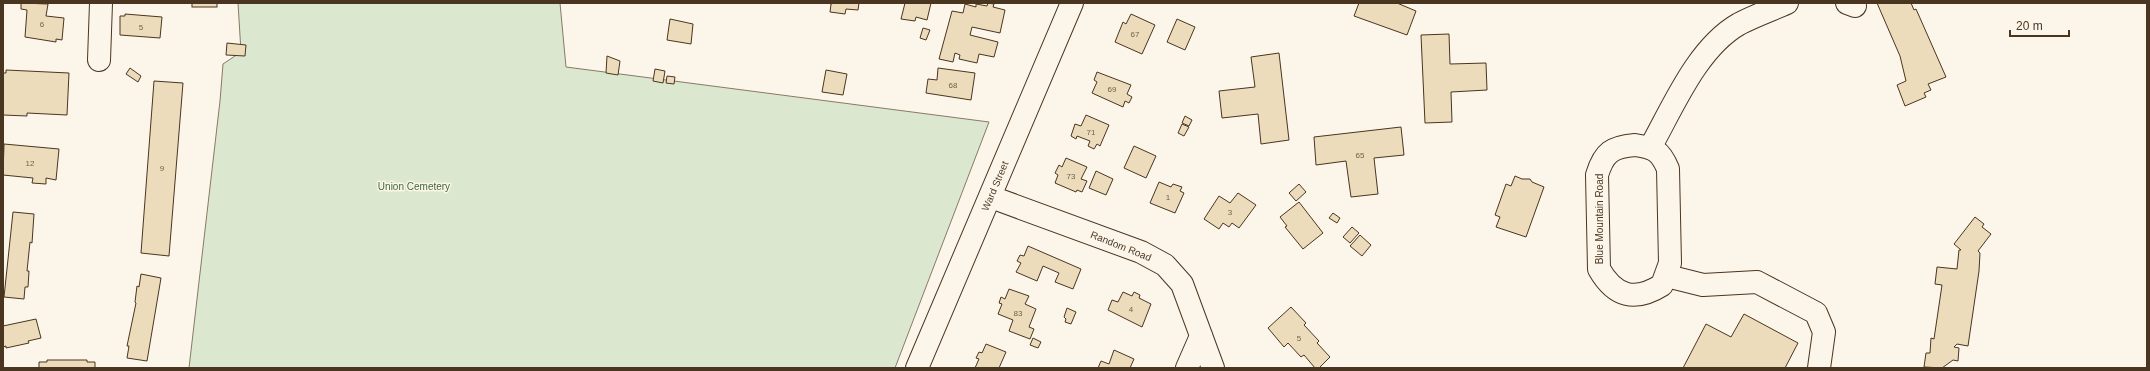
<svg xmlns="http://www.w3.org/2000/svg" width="2150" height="371" viewBox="0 0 2150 371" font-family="Arial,sans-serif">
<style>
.green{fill:#dce7d0;stroke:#887966}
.building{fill:#ecdcbc;stroke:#4a3520}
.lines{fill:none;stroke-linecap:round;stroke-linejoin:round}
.minor-casing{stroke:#4a3520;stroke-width:24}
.major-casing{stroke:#4a3520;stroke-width:24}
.minor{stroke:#fbf6e9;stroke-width:22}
.major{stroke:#fbf6e9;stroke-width:22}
.labels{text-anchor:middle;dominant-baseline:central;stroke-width:3;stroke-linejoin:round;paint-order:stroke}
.number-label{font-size:8px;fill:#725f47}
.park-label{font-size:10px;fill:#436837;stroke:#fbf6e9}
.street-label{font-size:10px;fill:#4a3520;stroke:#fbf6e9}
</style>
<rect width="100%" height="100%" fill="#fbf6e9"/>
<polygon class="green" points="238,3 560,3 566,67 989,122 895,368 189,368 220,101 223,64 241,52"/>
<g class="building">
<polygon points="21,3 48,4 46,16 64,18 62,40 56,39 56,42 25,37 27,10 21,9"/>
<rect x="192" y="3" width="25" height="4"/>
<polygon points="834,3 859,3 858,10 846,9 845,14 830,12 831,4"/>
<polygon points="905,3 931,3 927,20 916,17 915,21 901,19"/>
<polygon points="988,3 994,4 993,7 1005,10 1000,33 972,27 970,35 998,42 994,57 979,54 977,63 959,59 960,55 955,53 953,62 939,59 952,11 963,13 965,4 976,7 976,4 987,6"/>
<polygon points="1359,3 1397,3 1416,11 1407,35 1354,16"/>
<polygon points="1877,3 1911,3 1914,10 1916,9 1946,77 1928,84 1931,90 1924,93 1926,97 1905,106 1897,85 1906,81 1900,56"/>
<polygon points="125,14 162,17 160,38 120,35 120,16 125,16"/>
<polygon points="1131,14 1155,25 1142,54 1115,42 1123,22 1126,24"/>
<polygon points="670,19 693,24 691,44 667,40"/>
<polygon points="1177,19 1195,27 1185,50 1167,42"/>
<polygon points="923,28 930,30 926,40 920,38"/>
<polygon points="1449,34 1450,64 1486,63 1487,90 1451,92 1452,122 1425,123 1421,35"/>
<polygon points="227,43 246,45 245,56 226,55"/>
<polygon points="1279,53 1289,140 1261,144 1258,114 1222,118 1219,91 1255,87 1251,57"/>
<polygon points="607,56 620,61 618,75 606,73"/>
<polygon points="130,68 141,76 138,82 126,74"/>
<polygon points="938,68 975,73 971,100 926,93 928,79 937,80"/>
<polygon points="655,69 665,71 663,83 653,81"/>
<polygon points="6,70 69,73 67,115 27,113 27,116 3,115 3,73 6,73"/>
<polygon points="826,70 847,74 843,95 822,92"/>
<polygon points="1097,72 1131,85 1127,94 1132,97 1129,103 1125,101 1123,107 1092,93 1097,82 1094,80"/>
<polygon points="667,76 675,77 674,84 666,83"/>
<polygon points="154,81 183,83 169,256 141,253"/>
<polygon points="1086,115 1109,125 1100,146 1097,144 1094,149 1088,146 1090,141 1077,136 1076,139 1071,136 1075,124 1081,126"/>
<polygon points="1185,116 1192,120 1189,126 1182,123"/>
<polygon points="1182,124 1189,127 1184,136 1178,133"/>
<polygon points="1401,127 1404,155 1374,158 1378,194 1351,197 1346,161 1316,165 1314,137"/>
<polygon points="4,144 59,149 56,180 46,178 46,184 32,183 33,178 3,175"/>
<polygon points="1134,146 1156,156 1146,178 1124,168"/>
<polygon points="1066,158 1087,167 1081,179 1087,181 1082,192 1077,190 1076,192 1055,183 1058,175 1055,173 1059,165 1062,167"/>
<polygon points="1096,171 1113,179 1106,195 1089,188"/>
<polygon points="1515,176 1522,179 1530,179 1532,182 1544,187 1526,237 1496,227 1500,217 1495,215 1506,184 1511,186"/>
<polygon points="1159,182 1171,187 1173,184 1182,187 1180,191 1184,193 1175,213 1150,203"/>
<polygon points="1299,184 1306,192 1296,201 1289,193"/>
<polygon points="1238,193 1256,205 1239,228 1232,223 1229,227 1223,223 1219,229 1204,219 1219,196 1230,203"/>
<polygon points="1299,202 1323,233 1303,249 1285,227 1287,226 1280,217"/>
<polygon points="13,212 34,214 32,243 30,242 27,271 29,271 28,287 25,287 24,299 4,297"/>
<polygon points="1333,213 1340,218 1337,223 1329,218"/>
<polygon points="1975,217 1984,224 1982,227 1991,234 1978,251 1980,253 1979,271 1968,346 1957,344 1954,347 1959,348 1958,361 1953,360 1942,368 1924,367 1926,353 1930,353 1931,338 1934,339 1942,285 1935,284 1937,267 1957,269 1959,250 1961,250 1954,244"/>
<polygon points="1352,227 1359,233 1350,243 1343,237"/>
<polygon points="1360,235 1371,245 1362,256 1350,246"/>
<polygon points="1028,246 1081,269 1073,289 1055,282 1059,273 1043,266 1037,281 1016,272 1021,263 1017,261 1020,255 1024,256"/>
<polygon points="141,274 161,278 147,361 127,358 129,346 127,346 136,303 135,302 137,286 139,287"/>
<polygon points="1009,289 1029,296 1025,304 1036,309 1029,327 1034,329 1030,339 1009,331 1013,320 998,314 1002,304 999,303 1001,297 1005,299"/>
<polygon points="1123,292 1132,296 1134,292 1140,295 1139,298 1151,304 1142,327 1108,310 1112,300 1118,302"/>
<polygon points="1291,307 1306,323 1304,325 1319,341 1317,343 1330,357 1319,368 1315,368 1304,355 1301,357 1288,343 1284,347 1268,328"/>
<polygon points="1067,308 1076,312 1071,324 1065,322 1066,319 1064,317"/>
<polygon points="1744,314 1798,343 1785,368 1683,368 1706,324 1731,337"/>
<polygon points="36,319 41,338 28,341 29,343 6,348 6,346 3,347 3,326"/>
<polygon points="1033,338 1041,342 1038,348 1030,345"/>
<polygon points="986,344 1006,352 999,368 975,368 979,359 976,358 979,352 982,353"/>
<polygon points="1114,350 1134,359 1130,368 1098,368 1101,361 1109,364"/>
<polygon points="47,360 87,360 87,362 95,362 95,368 39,368 39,362 47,362"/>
</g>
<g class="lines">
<g class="minor-casing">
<g id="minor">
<polyline points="1847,3 1855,6"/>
<polyline points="99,60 101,3"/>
<path d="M 1635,145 C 1654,148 1660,150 1668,169 L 1670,263 L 1662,285 C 1635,302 1615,297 1599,269 L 1597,175 C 1604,152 1612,147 1635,145 Z"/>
<path d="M 1650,148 C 1673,107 1697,48 1739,24 C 1754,16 1771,10 1787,3"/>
<polyline points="991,197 1141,252 1165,265 1182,284 1213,368"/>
<polyline points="1667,276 1703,285 1757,282 1816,313 1824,332 1819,368"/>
<polyline points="1187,368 1201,336"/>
</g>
</g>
<g class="major-casing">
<polyline id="major" points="917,368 1072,3"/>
</g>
<use href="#minor" class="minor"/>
<use href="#major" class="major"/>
</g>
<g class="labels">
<g class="number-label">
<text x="42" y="24">6</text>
<text x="141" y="27">5</text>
<text x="1135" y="34">67</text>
<text x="953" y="85">68</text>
<text x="1112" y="89">69</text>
<text x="1091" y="132">71</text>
<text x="1360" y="155">65</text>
<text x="30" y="163">12</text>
<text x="162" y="168">9</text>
<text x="1071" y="176">73</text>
<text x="1168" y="197">1</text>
<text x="1230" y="212">3</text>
<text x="1131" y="309">4</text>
<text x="1018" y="313">83</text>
<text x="1299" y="338">5</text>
</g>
<g class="park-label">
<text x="414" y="186">Union Cemetery</text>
</g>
<g class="street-label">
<text transform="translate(995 186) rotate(-67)">Ward Street</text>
<text transform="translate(1599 219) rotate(-90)">Blue Mountain Road</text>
<text transform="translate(1121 246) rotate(22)">Random Road</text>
</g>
</g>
<rect width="2150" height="371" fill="none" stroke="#4a3520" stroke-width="8"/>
<path d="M2010 30v6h59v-6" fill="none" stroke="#4a3520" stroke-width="2"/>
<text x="2016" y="30" font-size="12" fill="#4a3520" stroke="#fbf6e9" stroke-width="3" paint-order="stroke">20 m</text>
</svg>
